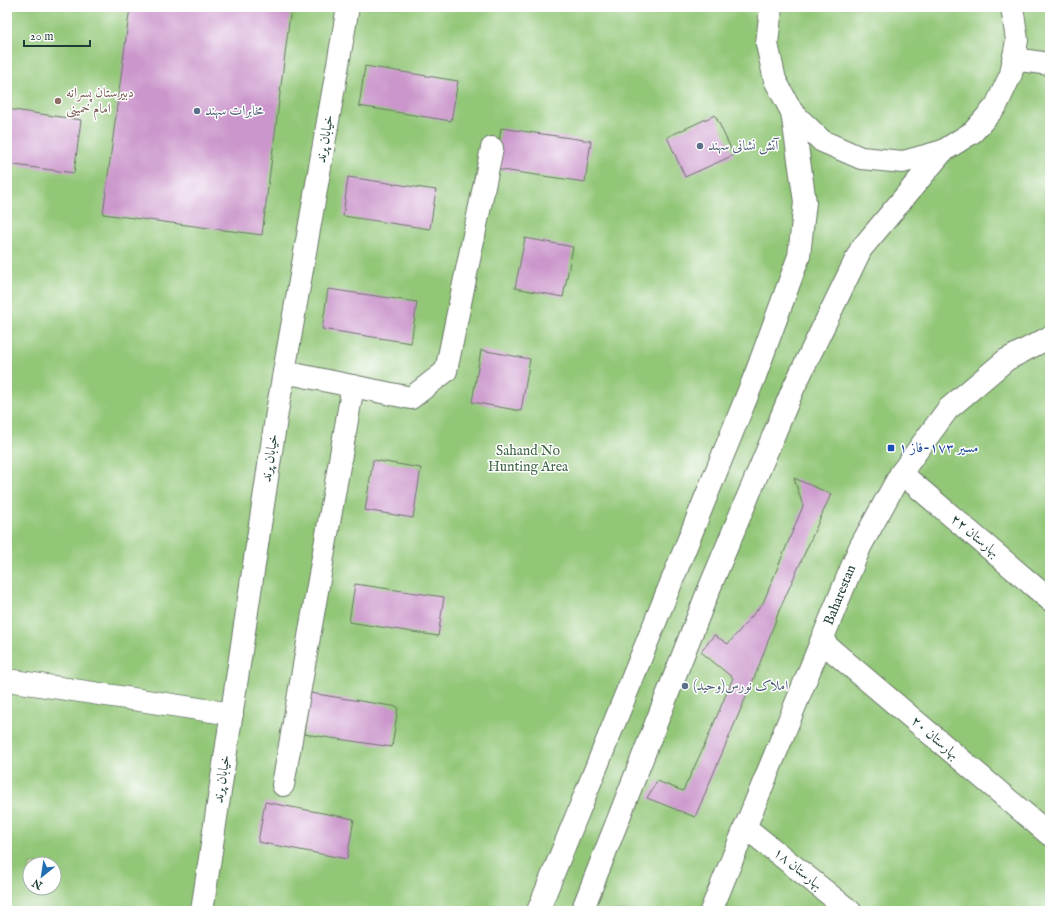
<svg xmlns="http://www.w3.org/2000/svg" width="1057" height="918" viewBox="0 0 1057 918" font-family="'IM FELL English',Amiri,serif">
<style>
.green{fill:#93c778;stroke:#598256;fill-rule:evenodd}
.building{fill:#cb96cb}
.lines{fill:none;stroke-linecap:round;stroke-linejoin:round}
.minor-casing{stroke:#677665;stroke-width:24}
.tertiary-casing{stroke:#677665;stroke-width:24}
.secondary-casing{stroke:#677665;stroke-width:24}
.primary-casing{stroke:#677665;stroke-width:24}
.minor{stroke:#fff;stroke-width:22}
.tertiary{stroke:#fff;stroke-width:22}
.secondary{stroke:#fff;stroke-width:22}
.primary{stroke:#fff;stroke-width:22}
.education-dot{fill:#8d6e63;stroke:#fff;stroke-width:1.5}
.service-dot{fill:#5c6f8a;stroke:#fff;stroke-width:1.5}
.transit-dot{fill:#1a4fb4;stroke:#fff;stroke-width:1.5}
.labels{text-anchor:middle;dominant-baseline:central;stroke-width:3;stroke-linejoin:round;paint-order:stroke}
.education-label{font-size:14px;fill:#785e54;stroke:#fff;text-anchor:start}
.service-label{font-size:14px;fill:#4e5e75;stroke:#fff;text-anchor:start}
.street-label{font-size:14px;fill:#1f3d34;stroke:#fff}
.transit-label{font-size:14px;fill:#164399;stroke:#fff;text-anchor:start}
.park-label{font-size:14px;fill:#426648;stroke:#fff}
</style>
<rect width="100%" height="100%" fill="#fff"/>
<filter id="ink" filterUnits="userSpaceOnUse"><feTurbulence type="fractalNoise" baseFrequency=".025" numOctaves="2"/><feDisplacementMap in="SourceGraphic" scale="8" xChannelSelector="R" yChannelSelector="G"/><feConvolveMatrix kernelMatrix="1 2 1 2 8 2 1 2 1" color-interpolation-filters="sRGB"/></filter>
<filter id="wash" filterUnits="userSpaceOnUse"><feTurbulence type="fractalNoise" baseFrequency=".012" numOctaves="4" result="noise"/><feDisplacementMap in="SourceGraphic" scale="16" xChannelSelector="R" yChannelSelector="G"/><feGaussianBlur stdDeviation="0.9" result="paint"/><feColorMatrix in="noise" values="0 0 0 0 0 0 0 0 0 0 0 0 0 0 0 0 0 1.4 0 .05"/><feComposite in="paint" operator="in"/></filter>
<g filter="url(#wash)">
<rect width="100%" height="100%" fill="#ece1bf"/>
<path class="green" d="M 7,7 L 1050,7 L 1050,911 L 7,911 ZM 30,864 L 54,864 L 54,888 L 30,888 Z"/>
<g id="blocks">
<g class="building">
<polygon points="130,7 291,7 262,235 103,214"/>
<polygon points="365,66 458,81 451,121 359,106"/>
<polygon points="7,109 81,120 74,173 7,164"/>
<polygon points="715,115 734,155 685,177 667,137"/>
<polygon points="501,128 591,141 585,182 495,169"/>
<polygon points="348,177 436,190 430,229 343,216"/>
<polygon points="525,238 573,247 563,297 515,288"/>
<polygon points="328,289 417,302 411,343 322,329"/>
<polygon points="481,350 530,359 521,411 472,402"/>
<polygon points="373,460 421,468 413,518 365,510"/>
<polygon points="794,478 831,494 779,611 757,671 695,817 647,798 657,781 683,791 705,744 733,678 701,652 714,635 728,644 763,603 803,506"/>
<polygon points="355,584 444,597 438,636 349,622"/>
<polygon points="310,693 398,707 392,747 304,734"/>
<polygon points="265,802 354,819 347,859 258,842"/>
</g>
</g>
</g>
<g filter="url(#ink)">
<use href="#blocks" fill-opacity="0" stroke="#677665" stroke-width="1"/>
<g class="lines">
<g class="minor-casing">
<g id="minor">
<polyline points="284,372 411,398 446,371 492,148"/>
<polyline points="901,473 1050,600"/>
<polyline points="821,641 1050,835"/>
<polyline points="7,680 232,714"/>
<polyline points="283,785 353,386"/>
<polyline points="745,827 850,911"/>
</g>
</g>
<g class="tertiary-casing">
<g id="tertiary">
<polyline points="202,911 277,412 348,7"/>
<polyline points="711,911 860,547 901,473 948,409 1006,360 1050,337"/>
</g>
</g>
<g class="secondary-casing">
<polyline id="secondary" points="1013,59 1050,64"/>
</g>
<g class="primary-casing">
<g id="primary">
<polyline points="771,7 767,44 775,80 792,112 822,141 861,158 903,162 943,151 973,132 996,106 1011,74 1017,40 1012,7"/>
<polyline points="538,911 755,376 799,256 805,202 792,112"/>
<polyline points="582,911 707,594 793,389 861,249 943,151"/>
</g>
</g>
<use href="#minor" class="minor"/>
<use href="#tertiary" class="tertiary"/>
<use href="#secondary" class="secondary"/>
<use href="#primary" class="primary"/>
</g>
</g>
<circle class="education-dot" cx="58" cy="101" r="4"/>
<g class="service-dot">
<circle cx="197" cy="111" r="4"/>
<circle cx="700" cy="146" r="4"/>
<circle cx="685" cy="686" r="4"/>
</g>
<rect class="transit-dot" x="887" y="444" width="8" height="8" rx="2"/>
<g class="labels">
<g class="education-label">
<text x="66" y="93">دبیرستان پسرانه<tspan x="66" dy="16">امام خمینی</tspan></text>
</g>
<g class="service-label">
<text x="205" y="111">مخابرات سهند</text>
<text x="708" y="146">آتش نشانی سهند</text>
<text x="693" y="686">املاک نورس(وحید)</text>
</g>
<g class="street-label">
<text transform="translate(325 139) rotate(-80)">خیابان پرند</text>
<text transform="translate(270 458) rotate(-81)">خیابان پرند</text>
<text transform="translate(975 536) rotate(40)">بهارستان ۲۲</text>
<text transform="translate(840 595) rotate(-68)">Baharestan</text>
<text transform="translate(935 738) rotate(41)">بهارستان ۲۰</text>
<text transform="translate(222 779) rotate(-81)">خیابان پرند</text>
<text transform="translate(798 869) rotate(39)">بهارستان ۱۸</text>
</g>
<g class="transit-label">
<text x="899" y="448">مسیر ۱۷۳-فاز ۱</text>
</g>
<g class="park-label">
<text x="528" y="451">Sahand No<tspan x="528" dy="16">Hunting Area</tspan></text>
</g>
</g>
<rect width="1057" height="918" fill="none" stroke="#fff" stroke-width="24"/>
<g transform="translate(42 876) rotate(210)"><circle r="19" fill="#ffffff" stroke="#a5b1ae"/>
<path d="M0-3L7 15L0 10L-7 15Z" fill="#1f6fb2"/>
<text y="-6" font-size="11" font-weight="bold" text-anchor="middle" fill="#1f3d34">N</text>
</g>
<path d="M24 40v6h66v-6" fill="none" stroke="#1f3d34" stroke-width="2"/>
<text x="30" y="40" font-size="12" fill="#1f3d34" stroke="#ffffff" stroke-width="3" paint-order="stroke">20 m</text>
</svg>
